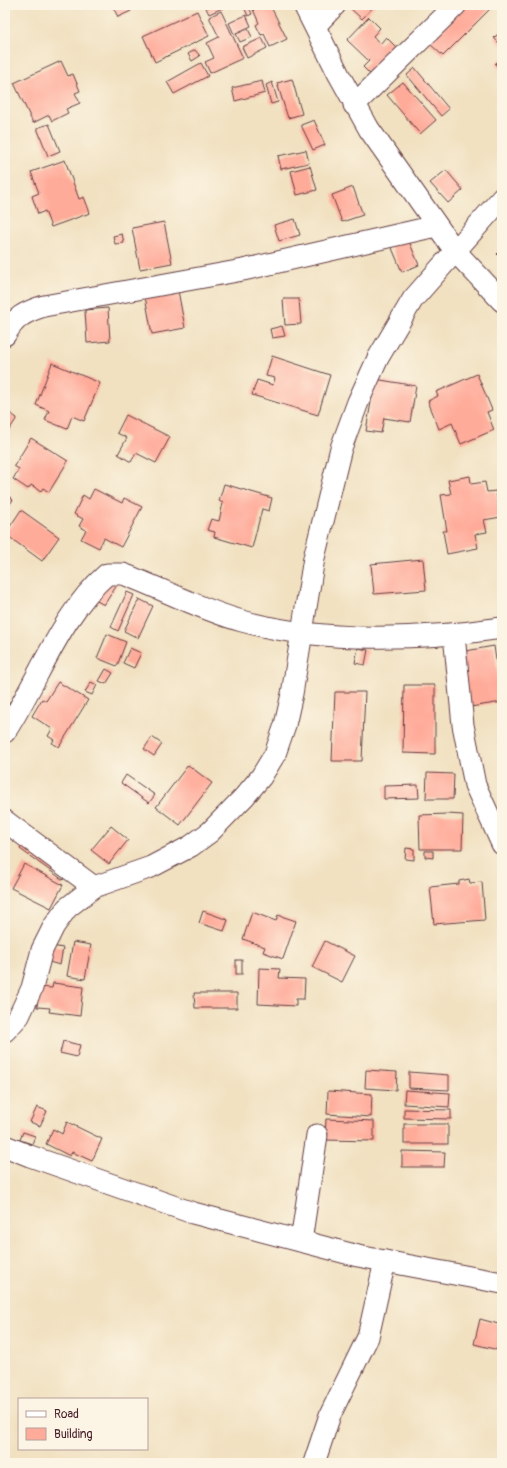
<svg xmlns="http://www.w3.org/2000/svg" width="507" height="1468" font-family="Pangolin,sans-serif">
<style>
.building{fill:#ffab9a}
.lines{fill:none;stroke-linecap:round;stroke-linejoin:round}
.street-casing{stroke:#633c42;stroke-width:23}
.street{stroke:#fff;stroke-width:21}
</style>
<rect width="100%" height="100%" fill="#fcf5e5"/>
<filter id="ink" filterUnits="userSpaceOnUse"><feTurbulence type="fractalNoise" baseFrequency=".025" numOctaves="2"/><feDisplacementMap in="SourceGraphic" scale="8" xChannelSelector="R" yChannelSelector="G"/><feConvolveMatrix kernelMatrix="1 2 1 2 8 2 1 2 1" color-interpolation-filters="sRGB"/></filter>
<filter id="wash" filterUnits="userSpaceOnUse"><feTurbulence type="fractalNoise" baseFrequency=".012" numOctaves="4" result="noise"/><feDisplacementMap in="SourceGraphic" scale="16" xChannelSelector="R" yChannelSelector="G"/><feGaussianBlur stdDeviation="0.9" result="paint"/><feColorMatrix in="noise" values="0 0 0 0 0 0 0 0 0 0 0 0 0 0 0 0 0 1.4 0 .05"/><feComposite in="paint" operator="in"/></filter>
<g filter="url(#wash)">
<rect width="100%" height="100%" fill="#f1e1c1"/>
<g id="blocks">
<g class="building">
<path d="M112,5H129L131,11L118,17Z"/>
<path d="M213,5H224L225,7L209,14L206,8Z"/>
<path d="M243,5H248L252,14L248,16Z"/>
<path d="M251,5H270L287,39L270,47L264,34L261,35L256,25L259,23Z"/>
<path d="M355,5H375L362,19L351,9Z"/>
<path d="M467,5H486L490,9L443,56L429,43Z"/>
<path d="M197,11L209,36L155,62L143,36Z"/>
<path d="M221,11L243,58L210,73L205,62L214,58L207,43L219,37L209,17Z"/>
<path d="M246,15L251,26L234,34L229,23Z"/>
<path d="M369,17L380,28L373,36L380,44L386,37L399,50L373,77L363,67L369,61L347,40Z"/>
<path d="M248,29L252,37L240,42L236,34Z"/>
<path d="M502,30V46L494,38Z"/>
<path d="M262,38L267,48L247,58L242,47Z"/>
<path d="M195,50L200,56L192,61L188,54Z"/>
<path d="M502,58V71L495,64Z"/>
<path d="M61,61L68,76L73,74L80,91L75,93L80,103L66,109L68,113L52,121L49,115L33,123L14,83Z"/>
<path d="M201,63L208,76L174,94L167,82Z"/>
<path d="M415,68L449,109L441,116L407,75Z"/>
<path d="M292,79L302,114L288,118L277,83Z"/>
<path d="M262,81L265,93L235,101L232,88Z"/>
<path d="M272,82L278,102L271,104L266,85Z"/>
<path d="M403,82L436,120L420,134L387,95Z"/>
<path d="M314,120L325,145L313,150L301,125Z"/>
<path d="M49,124L60,151L48,156L37,128Z"/>
<path d="M306,150L309,163L281,169L278,156Z"/>
<path d="M65,160L79,199L84,197L90,213L51,227L45,211L38,214L32,196L39,193L31,172Z"/>
<path d="M310,166L317,190L297,195L291,171Z"/>
<path d="M446,170L463,190L448,203L430,183Z"/>
<path d="M353,187L363,215L342,222L332,195Z"/>
<path d="M295,219L300,235L279,241L274,225Z"/>
<path d="M164,222L172,263L140,269L132,228Z"/>
<path d="M122,234L124,243L115,244L113,236Z"/>
<path d="M406,234L419,265L402,272L389,241Z"/>
<path d="M502,249V259L497,254Z"/>
<path d="M177,285L185,328L152,334L144,291Z"/>
<path d="M283,299H299L301,324L285,325Z"/>
<path d="M108,308L110,341L87,343L85,310Z"/>
<path d="M282,326L285,336L272,338L270,329Z"/>
<path d="M272,356L330,375L318,415L252,395L257,380L273,385L275,378L266,376Z"/>
<path d="M52,363L100,383L84,421L72,416L67,429L45,420L49,411L36,405Z"/>
<path d="M477,374L492,410L487,412L494,430L461,444L452,423L439,429L428,401L438,396L436,392Z"/>
<path d="M375,379L416,386L410,422L384,418L381,433L366,431Z"/>
<path d="M5,410L17,418L5,436Z"/>
<path d="M126,415L170,437L156,463L136,453L131,462L118,454L127,438L117,433Z"/>
<path d="M31,438L68,461L49,492L43,488L41,491L31,485L28,489L13,479L19,469L14,466Z"/>
<path d="M470,476L471,484L485,482L487,492L496,491L501,517L484,520L487,532L475,534L478,548L447,554L443,531H447L441,495L451,494L448,480Z"/>
<path d="M224,484L272,498L269,511L262,509L252,548L214,537L215,532L207,530L211,519L219,521L223,503L219,501Z"/>
<path d="M94,489L122,503L124,498L142,507L121,547L104,538L99,548L81,539L86,530L79,526L83,519L74,514L83,495L89,499Z"/>
<path d="M5,493L13,500L5,510Z"/>
<path d="M21,510L59,537L42,561L5,534Z"/>
<path d="M423,559L426,590L374,594L371,564Z"/>
<path d="M110,580L117,585L104,605L97,601Z"/>
<path d="M127,592L134,595L118,631L111,627Z"/>
<path d="M139,599L153,606L138,638L124,631Z"/>
<path d="M107,634L126,642L117,666L97,658Z"/>
<path d="M494,646L502,702L470,707L460,652Z"/>
<path d="M130,648L141,653L134,668L123,663Z"/>
<path d="M358,648L368,650L365,665L355,663Z"/>
<path d="M106,669L113,673L106,684L99,681Z"/>
<path d="M58,682L88,700L59,747L52,743L54,740L48,736L52,729L32,716L42,699L46,701Z"/>
<path d="M91,682L97,685L92,695L85,692Z"/>
<path d="M404,685H435V754L403,753Z"/>
<path d="M335,692H365L362,761H332Z"/>
<path d="M152,737L162,744L154,756L144,749Z"/>
<path d="M188,765L212,783L180,825L156,807Z"/>
<path d="M427,773L454,774L453,799H426Z"/>
<path d="M126,775L155,795L149,803L121,783Z"/>
<path d="M418,785L419,798L384,799V786Z"/>
<path d="M448,814L463,815L462,849H420L419,815Z"/>
<path d="M111,826L128,840L109,864L91,850Z"/>
<path d="M26,840L69,871L63,880L20,849Z"/>
<path d="M406,848L414,849V860L405,859Z"/>
<path d="M425,851H433V858L425,857Z"/>
<path d="M24,864L63,885L51,908L11,888Z"/>
<path d="M469,879L470,883L482,882L485,920L434,924L430,887L459,884V881Z"/>
<path d="M203,911L228,920L224,931L199,923Z"/>
<path d="M252,912L276,921L278,915L296,921L283,959L263,952L265,947L243,939Z"/>
<path d="M325,941L355,956L342,982L312,967Z"/>
<path d="M73,942L91,945L85,979L67,976Z"/>
<path d="M52,946L63,948L60,965L49,962Z"/>
<rect x="236" y="960" width="6" height="14"/>
<path d="M259,968L280,969L279,978L305,979L304,999H296V1006L258,1004Z"/>
<path d="M53,983L83,987L80,1016L49,1012L50,1008L37,1007L39,987L52,988Z"/>
<path d="M194,993H237V1008H195Z"/>
<path d="M63,1041L80,1045L77,1057L60,1053Z"/>
<path d="M366,1070L397,1072L396,1090L365,1088Z"/>
<path d="M409,1072L449,1075V1090L409,1088Z"/>
<path d="M405,1090L450,1093L449,1107L404,1104Z"/>
<path d="M328,1091L372,1094L371,1117L327,1114Z"/>
<path d="M37,1107L47,1111L40,1126L30,1122Z"/>
<path d="M404,1109L451,1110V1119L404,1118Z"/>
<path d="M326,1119L374,1121V1141L325,1140Z"/>
<path d="M67,1122L102,1139L92,1161L72,1152L70,1156L46,1144L53,1129L62,1134Z"/>
<rect x="404" y="1124" width="44" height="20"/>
<path d="M23,1132L35,1136L32,1144L20,1140Z"/>
<path d="M402,1151L445,1152L444,1167H402Z"/>
<path d="M480,1319L502,1325V1351L474,1344Z"/>
<path d="M5,1358L10,1361L5,1369Z"/>
</g>
</g>
</g>
<g filter="url(#ink)">
<use href="#blocks" fill-opacity="0" stroke="#633c42" stroke-width="1"/>
<g class="lines">
<g class="street-casing">
<g id="street">
<path d="M304,5L339,75L369,129L455,251L502,301"/>
<path d="M315,26L335,5"/>
<path d="M354,105L456,5"/>
<path d="M5,335C15,317 25,312 44,306L243,270L436,226"/>
<path d="M454,635L463,725L475,785L502,844"/>
<path d="M5,732C39,680 60,615 107,574H123C163,589 201,610 242,621C322,643 420,640 502,628"/>
<path d="M5,821L94,887"/>
<path d="M5,1031L19,1016L32,988L42,950L54,926L67,908L94,887L151,867L191,846L210,832L244,797L261,777L275,754L285,725L292,694L314,558L341,448L358,402L378,358L413,299L502,198"/>
<path d="M5,1146L30,1156L193,1213L358,1256L502,1283"/>
<path d="M301,1241L317,1135"/>
<path d="M314,1463L330,1415L368,1337L385,1261"/>
</g>
</g>
<use href="#street" class="street"/>
</g>
</g>
<rect width="507" height="1468" fill="none" stroke="#fcf5e5" stroke-width="20"/>
<rect x="18" y="1398" width="130" height="52" fill="#fcf5e5" stroke="#b59f9b"/>
<rect x="26" y="1411" width="20" height="6" fill="#ffffff" stroke="#b59f9b"/>
<text x="54" y="1418" font-size="12" fill="#4a1f2b">Road</text>
<rect x="26" y="1428" width="20" height="12" fill="#ffab9a" stroke="#b59f9b"/>
<text x="54" y="1438" font-size="12" fill="#4a1f2b">Building</text>
</svg>
